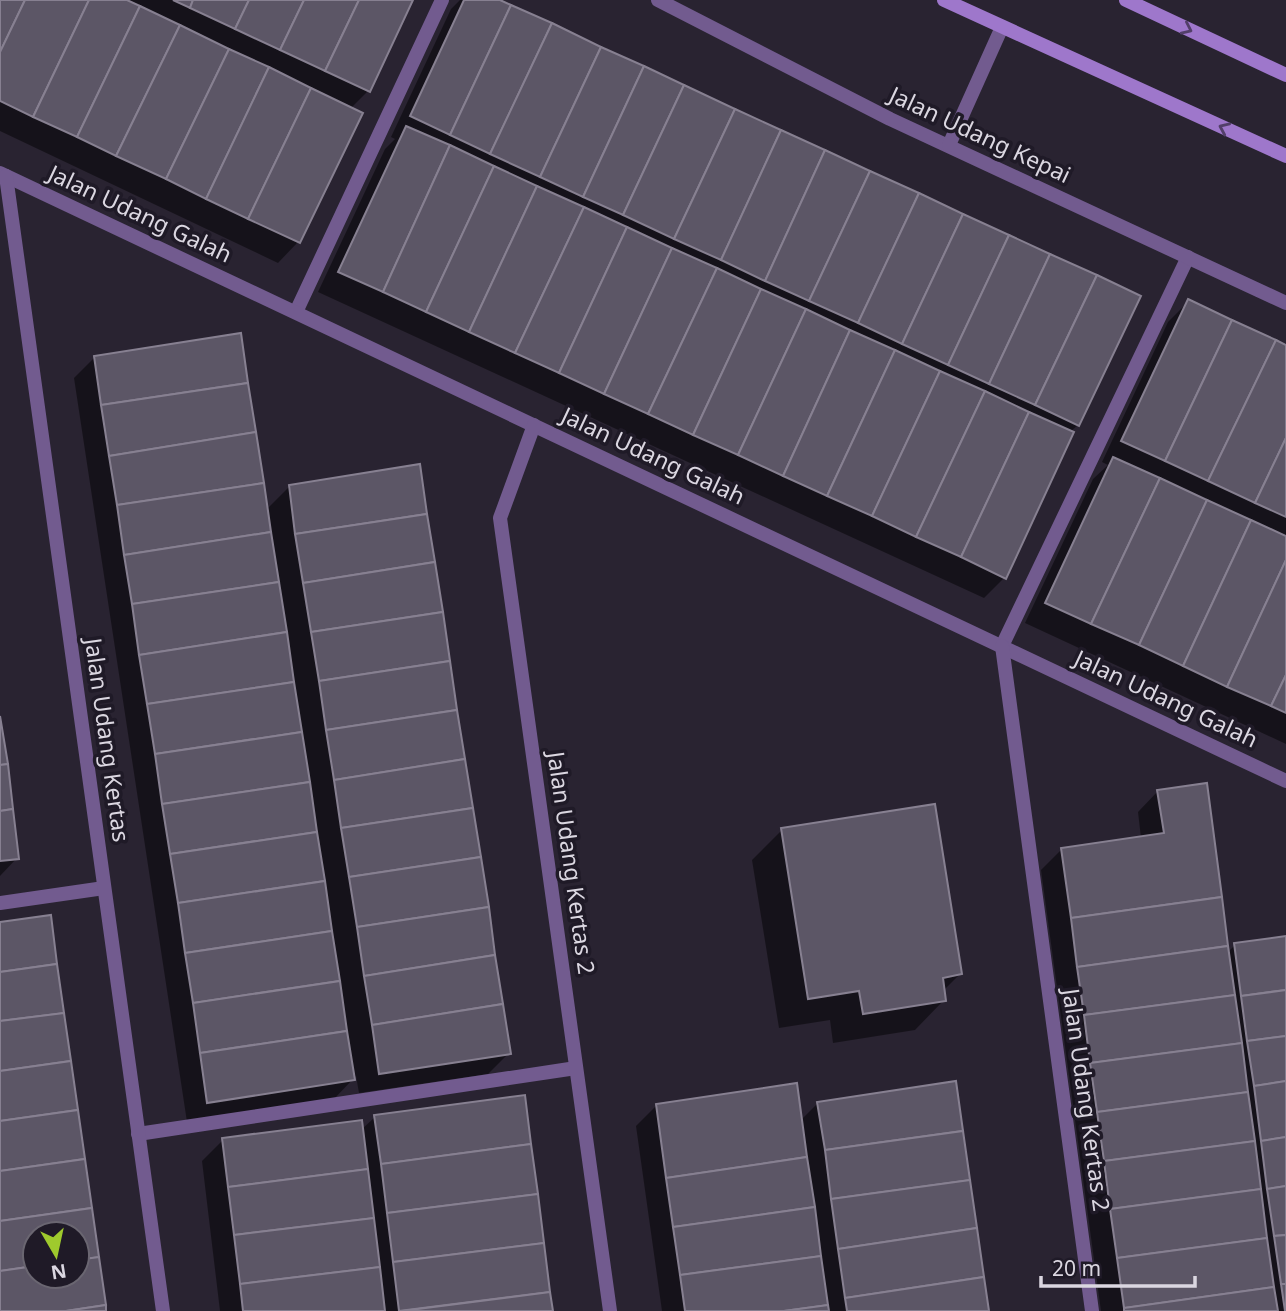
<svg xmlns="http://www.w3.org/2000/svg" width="1286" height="1311" font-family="'Noto Sans',sans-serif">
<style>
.shadow{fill:#0007}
.building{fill:#5c5666;stroke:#878091;stroke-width:2}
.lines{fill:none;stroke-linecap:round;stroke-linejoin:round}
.lane{stroke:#725b8f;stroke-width:14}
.street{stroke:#725b8f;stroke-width:14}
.secondary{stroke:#9e77cb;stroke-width:14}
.oneway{stroke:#523f69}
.labels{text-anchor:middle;stroke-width:7;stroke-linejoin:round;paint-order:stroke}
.street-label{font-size:23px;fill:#dbd7e1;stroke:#1f1a27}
</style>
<rect width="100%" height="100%" fill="#292331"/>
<g class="shadow">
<path d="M0,0H412L368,91L350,109L360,114L298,242L278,263L0,131Z"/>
<path d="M460,0H496L1078,425L1070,432L1004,578L984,598L318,292L385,149L395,139L391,137L451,9Z"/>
<path d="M1188,302L1286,347V744L1025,623L1093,479L1108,465L1102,462L1168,322Z"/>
<path d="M95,357L266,510L289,487L509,1053L488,1074L359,1093L356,1076L333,1100L187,1122L74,378Z"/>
<path d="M0,721L17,858L0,876Z"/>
<path d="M1158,791L1228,952L1235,945L1286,938V1311H1101L1041,870L1062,849L1141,838L1138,812Z"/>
<path d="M782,830L960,974L943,991L944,1000L915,1030L833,1043L830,1020L779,1028L752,860Z"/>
<path d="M524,1097L551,1311H220L202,1161L223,1140L361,1130L375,1117Z"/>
<path d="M818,1103L987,1311H662L636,1126L656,1106L800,1121Z"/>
</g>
<g class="building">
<path d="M0,0H25L0,52Z"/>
<path d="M25,0H89L33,117L0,101V52Z"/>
<path d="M89,0H127L140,6L77,137L33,117Z"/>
<path d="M173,0H193L190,8Z"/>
<path d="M193,0H249L235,29L190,8Z"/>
<path d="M249,0H304L280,50L235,29Z"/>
<path d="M304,0H359L325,71L280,50Z"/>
<path d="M359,0H413L370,92L325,71Z"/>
<path d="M464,0H500L511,5L450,135L410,116Z"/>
<path d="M511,5L552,23L490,154L450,135Z"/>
<path d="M140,6L180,25L116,156L77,137Z"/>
<path d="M552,23L601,47L540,177L490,154Z"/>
<path d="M180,25L229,49L166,179L116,156Z"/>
<path d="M601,47L644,66L583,197L540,177Z"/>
<path d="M229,49L269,67L206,199L166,179Z"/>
<path d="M644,66L684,85L623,215L583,197Z"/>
<path d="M269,67L311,88L248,219L206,199Z"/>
<path d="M684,85L735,109L674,239L623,215Z"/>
<path d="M311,88L363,113L300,243L248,219Z"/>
<path d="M735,109L781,130L721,260L674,239Z"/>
<path d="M406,126L450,145L383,292L338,272Z"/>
<path d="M781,130L825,150L765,281L721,260Z"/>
<path d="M450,145L494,166L426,312L383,292Z"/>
<path d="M825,150L870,171L809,301L765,281Z"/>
<path d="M494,166L537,186L469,332L426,312Z"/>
<path d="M870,171L919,193L858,323L809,301Z"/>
<path d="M537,186L584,207L515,353L469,332Z"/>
<path d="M919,193L963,214L902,344L858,323Z"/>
<path d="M584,207L627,227L559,373L515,353Z"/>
<path d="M963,214L1009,235L948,365L902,344Z"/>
<path d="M627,227L672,248L604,394L559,373Z"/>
<path d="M1009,235L1050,254L989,384L948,365Z"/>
<path d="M672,248L717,268L648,414L604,394Z"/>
<path d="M1050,254L1097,275L1035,405L989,384Z"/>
<path d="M717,268L761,289L693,435L648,414Z"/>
<path d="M1097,275L1141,296L1079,426L1035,405Z"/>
<path d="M761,289L806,309L738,455L693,435Z"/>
<path d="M1188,299L1232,320L1165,461L1121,441Z"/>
<path d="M806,309L850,330L783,476L738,455Z"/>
<path d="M1232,320L1276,340L1208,481L1165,461Z"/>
<path d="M850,330L895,350L827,496L783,476Z"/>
<path d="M241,333L248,383L101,405L94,356Z"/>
<path d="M1276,340L1286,345V438L1255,503L1208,481Z"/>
<path d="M895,350L940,371L872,516L827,496Z"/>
<path d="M940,371L985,391L916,537L872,516Z"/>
<path d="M248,383L256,432L109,456L101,405Z"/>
<path d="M985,391L1029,412L961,557L916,537Z"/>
<path d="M1029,412L1074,432L1006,579L961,557Z"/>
<path d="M256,432L264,483L117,505L109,456Z"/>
<path d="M1286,438V517L1255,503Z"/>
<path d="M1113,457L1160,478L1091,624L1045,603Z"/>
<path d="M420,464L427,514L295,534L289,485Z"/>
<path d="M1160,478L1207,500L1139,645L1091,624Z"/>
<path d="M264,483L271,532L124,555L117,505Z"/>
<path d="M1207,500L1251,520L1183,666L1139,645Z"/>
<path d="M427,514L435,562L303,583L295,534Z"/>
<path d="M1251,520L1286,536V560L1227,687L1183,666Z"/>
<path d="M271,532L279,582L132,604L124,555Z"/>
<path d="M1286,560V675L1271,706L1227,687Z"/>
<path d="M435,562L443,612L311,632L303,583Z"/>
<path d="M279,582L287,632L139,655L132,604Z"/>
<path d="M443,612L450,661L319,681L311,632Z"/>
<path d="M287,632L294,682L147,704L139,655Z"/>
<path d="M450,661L457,710L326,730L319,681Z"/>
<path d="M1286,675V713L1271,706Z"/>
<path d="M294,682L302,732L155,754L147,704Z"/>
<path d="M457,710L465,759L334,780L326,730Z"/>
<path d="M0,716L8,764L0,765Z"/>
<path d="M302,732L310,782L162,804L155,754Z"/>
<path d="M465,759L473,808L341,828L334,780Z"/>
<path d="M8,764L13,809L0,811V765Z"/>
<path d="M310,782L317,832L170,854L162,804Z"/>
<path d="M1207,783L1222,897L1071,918L1061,848L1164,833L1157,790Z"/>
<path d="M935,804L962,974L943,978L946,1001L863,1014L859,991L808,999L781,828Z"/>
<path d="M473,808L481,857L349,877L341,828Z"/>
<path d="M13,809L19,859L0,861V811Z"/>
<path d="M317,832L325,881L178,903L170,854Z"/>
<path d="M481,857L489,907L357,927L349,877Z"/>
<path d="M325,881L332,931L185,953L178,903Z"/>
<path d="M1222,897L1228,946L1077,967L1071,918Z"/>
<path d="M489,907L495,955L364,976L357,927Z"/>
<path d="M51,915L57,964L0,972V922Z"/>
<path d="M332,931L340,981L193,1003L185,953Z"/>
<path d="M1286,936V990L1241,996L1234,943Z"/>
<path d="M1228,946L1235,995L1084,1015L1077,967Z"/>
<path d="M495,955L503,1004L372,1025L364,976Z"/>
<path d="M57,964L64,1013L0,1021V972Z"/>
<path d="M340,981L347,1031L200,1053L193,1003Z"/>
<path d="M1286,990V1036L1247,1041L1241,996Z"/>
<path d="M1235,995L1242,1043L1090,1063L1084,1015Z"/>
<path d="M503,1004L511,1054L379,1074L372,1025Z"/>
<path d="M64,1013L71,1061L0,1071V1021Z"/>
<path d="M347,1031L355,1080L207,1103L200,1053Z"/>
<path d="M1286,1036V1081L1254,1086L1247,1041Z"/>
<path d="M1242,1043L1248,1092L1097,1112L1090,1063Z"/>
<path d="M71,1061L78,1110L0,1121V1071Z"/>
<path d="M956,1081L963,1131L825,1150L817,1102Z"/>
<path d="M1286,1081V1137L1261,1141L1254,1086Z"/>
<path d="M797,1083L807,1157L666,1178L656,1104Z"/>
<path d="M1248,1092L1255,1141L1104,1161L1097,1112Z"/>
<path d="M525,1095L531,1144L381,1164L374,1115Z"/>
<path d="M78,1110L85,1159L0,1171V1121Z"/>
<path d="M362,1120L368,1169L228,1187L222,1138Z"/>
<path d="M963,1131L970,1180L831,1199L825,1150Z"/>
<path d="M1286,1137V1186L1267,1189L1261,1141Z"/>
<path d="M1255,1141L1261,1189L1110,1209L1104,1161Z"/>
<path d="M531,1144L538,1194L387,1213L381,1164Z"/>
<path d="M807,1157L815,1207L673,1227L666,1178Z"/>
<path d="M85,1159L92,1208L0,1221V1171Z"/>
<path d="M368,1169L374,1218L234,1235L228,1187Z"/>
<path d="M970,1180L977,1228L838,1249L831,1199Z"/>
<path d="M1286,1186V1235L1274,1236L1267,1189Z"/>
<path d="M1261,1189L1267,1238L1117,1258L1110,1209Z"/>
<path d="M538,1194L544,1243L393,1262L387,1213Z"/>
<path d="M815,1207L821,1256L680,1275L673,1227Z"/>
<path d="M92,1208L99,1257L77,1260V1234H35V1266L0,1271V1221Z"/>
<path d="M374,1218L380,1267L240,1284L234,1235Z"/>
<path d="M977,1228L984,1277L845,1298L838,1249Z"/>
<path d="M1286,1235V1284H1281L1274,1236Z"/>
<path d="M1267,1238L1274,1287L1124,1308L1117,1258Z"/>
<path d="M544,1243L550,1292L399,1311L393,1262Z"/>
<path d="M821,1256L828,1305L784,1311H685L680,1275Z"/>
<path d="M99,1257L106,1305L66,1311H0V1271L35,1266V1276H77V1260Z"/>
<path d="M380,1267L385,1311H243L240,1284Z"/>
<path d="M984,1277L989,1311H847L845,1298Z"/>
<path d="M1281,1284H1286V1311H1285Z"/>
<path d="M1274,1287L1278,1311H1124V1308Z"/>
<path d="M550,1292L553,1311H402Z"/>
<path d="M106,1305V1311H66Z"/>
<path d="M828,1305L829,1311H784Z"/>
</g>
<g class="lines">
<g class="lane">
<path d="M296,312L442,0"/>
<path d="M1002,646L1188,257"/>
<path d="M0,903L104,888"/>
<path d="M138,1134L576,1068"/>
</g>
<g class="street">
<path d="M658,0L890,119L1286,303"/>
<path d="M949,145L1002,27"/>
<path d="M0,173L1286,781"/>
<path d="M6,176L163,1311"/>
<path d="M534,425L500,518L610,1311"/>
<path d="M1002,646L1092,1311"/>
</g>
<g class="secondary">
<path d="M944,0L1286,156"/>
<path d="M1126,0L1286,75"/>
</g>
</g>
<defs><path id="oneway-chevron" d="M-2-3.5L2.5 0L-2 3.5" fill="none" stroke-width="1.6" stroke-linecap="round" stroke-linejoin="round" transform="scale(1.75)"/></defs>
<g class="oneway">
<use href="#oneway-chevron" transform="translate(1187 29) rotate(25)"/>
<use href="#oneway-chevron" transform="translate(1224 128) rotate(-156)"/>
</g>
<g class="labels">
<g class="street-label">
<text transform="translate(980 135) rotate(25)" y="8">Jalan Udang Kepai</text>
<text transform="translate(140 214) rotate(25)" y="8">Jalan Udang Galah</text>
<text transform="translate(653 456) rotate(25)" y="8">Jalan Udang Galah</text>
<text transform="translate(1166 699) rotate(25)" y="8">Jalan Udang Galah</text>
<text transform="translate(107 740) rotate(82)" y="8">Jalan Udang Kertas</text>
<text transform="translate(571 863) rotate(82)" y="8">Jalan Udang Kertas 2</text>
<text transform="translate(1086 1100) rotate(82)" y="8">Jalan Udang Kertas 2</text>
</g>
</g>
<g transform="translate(56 1255) rotate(171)"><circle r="33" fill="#1f1a27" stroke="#6a6671" stroke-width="2"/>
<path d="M0-5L12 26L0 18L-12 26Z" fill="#9fca2d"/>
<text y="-10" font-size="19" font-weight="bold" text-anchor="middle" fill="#dbd7e1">N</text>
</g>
<path d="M1041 1276v10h154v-10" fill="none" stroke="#dbd7e1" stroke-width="3.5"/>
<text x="1052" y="1276" font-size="21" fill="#dbd7e1" stroke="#1f1a27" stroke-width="5" paint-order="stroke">20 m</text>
</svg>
